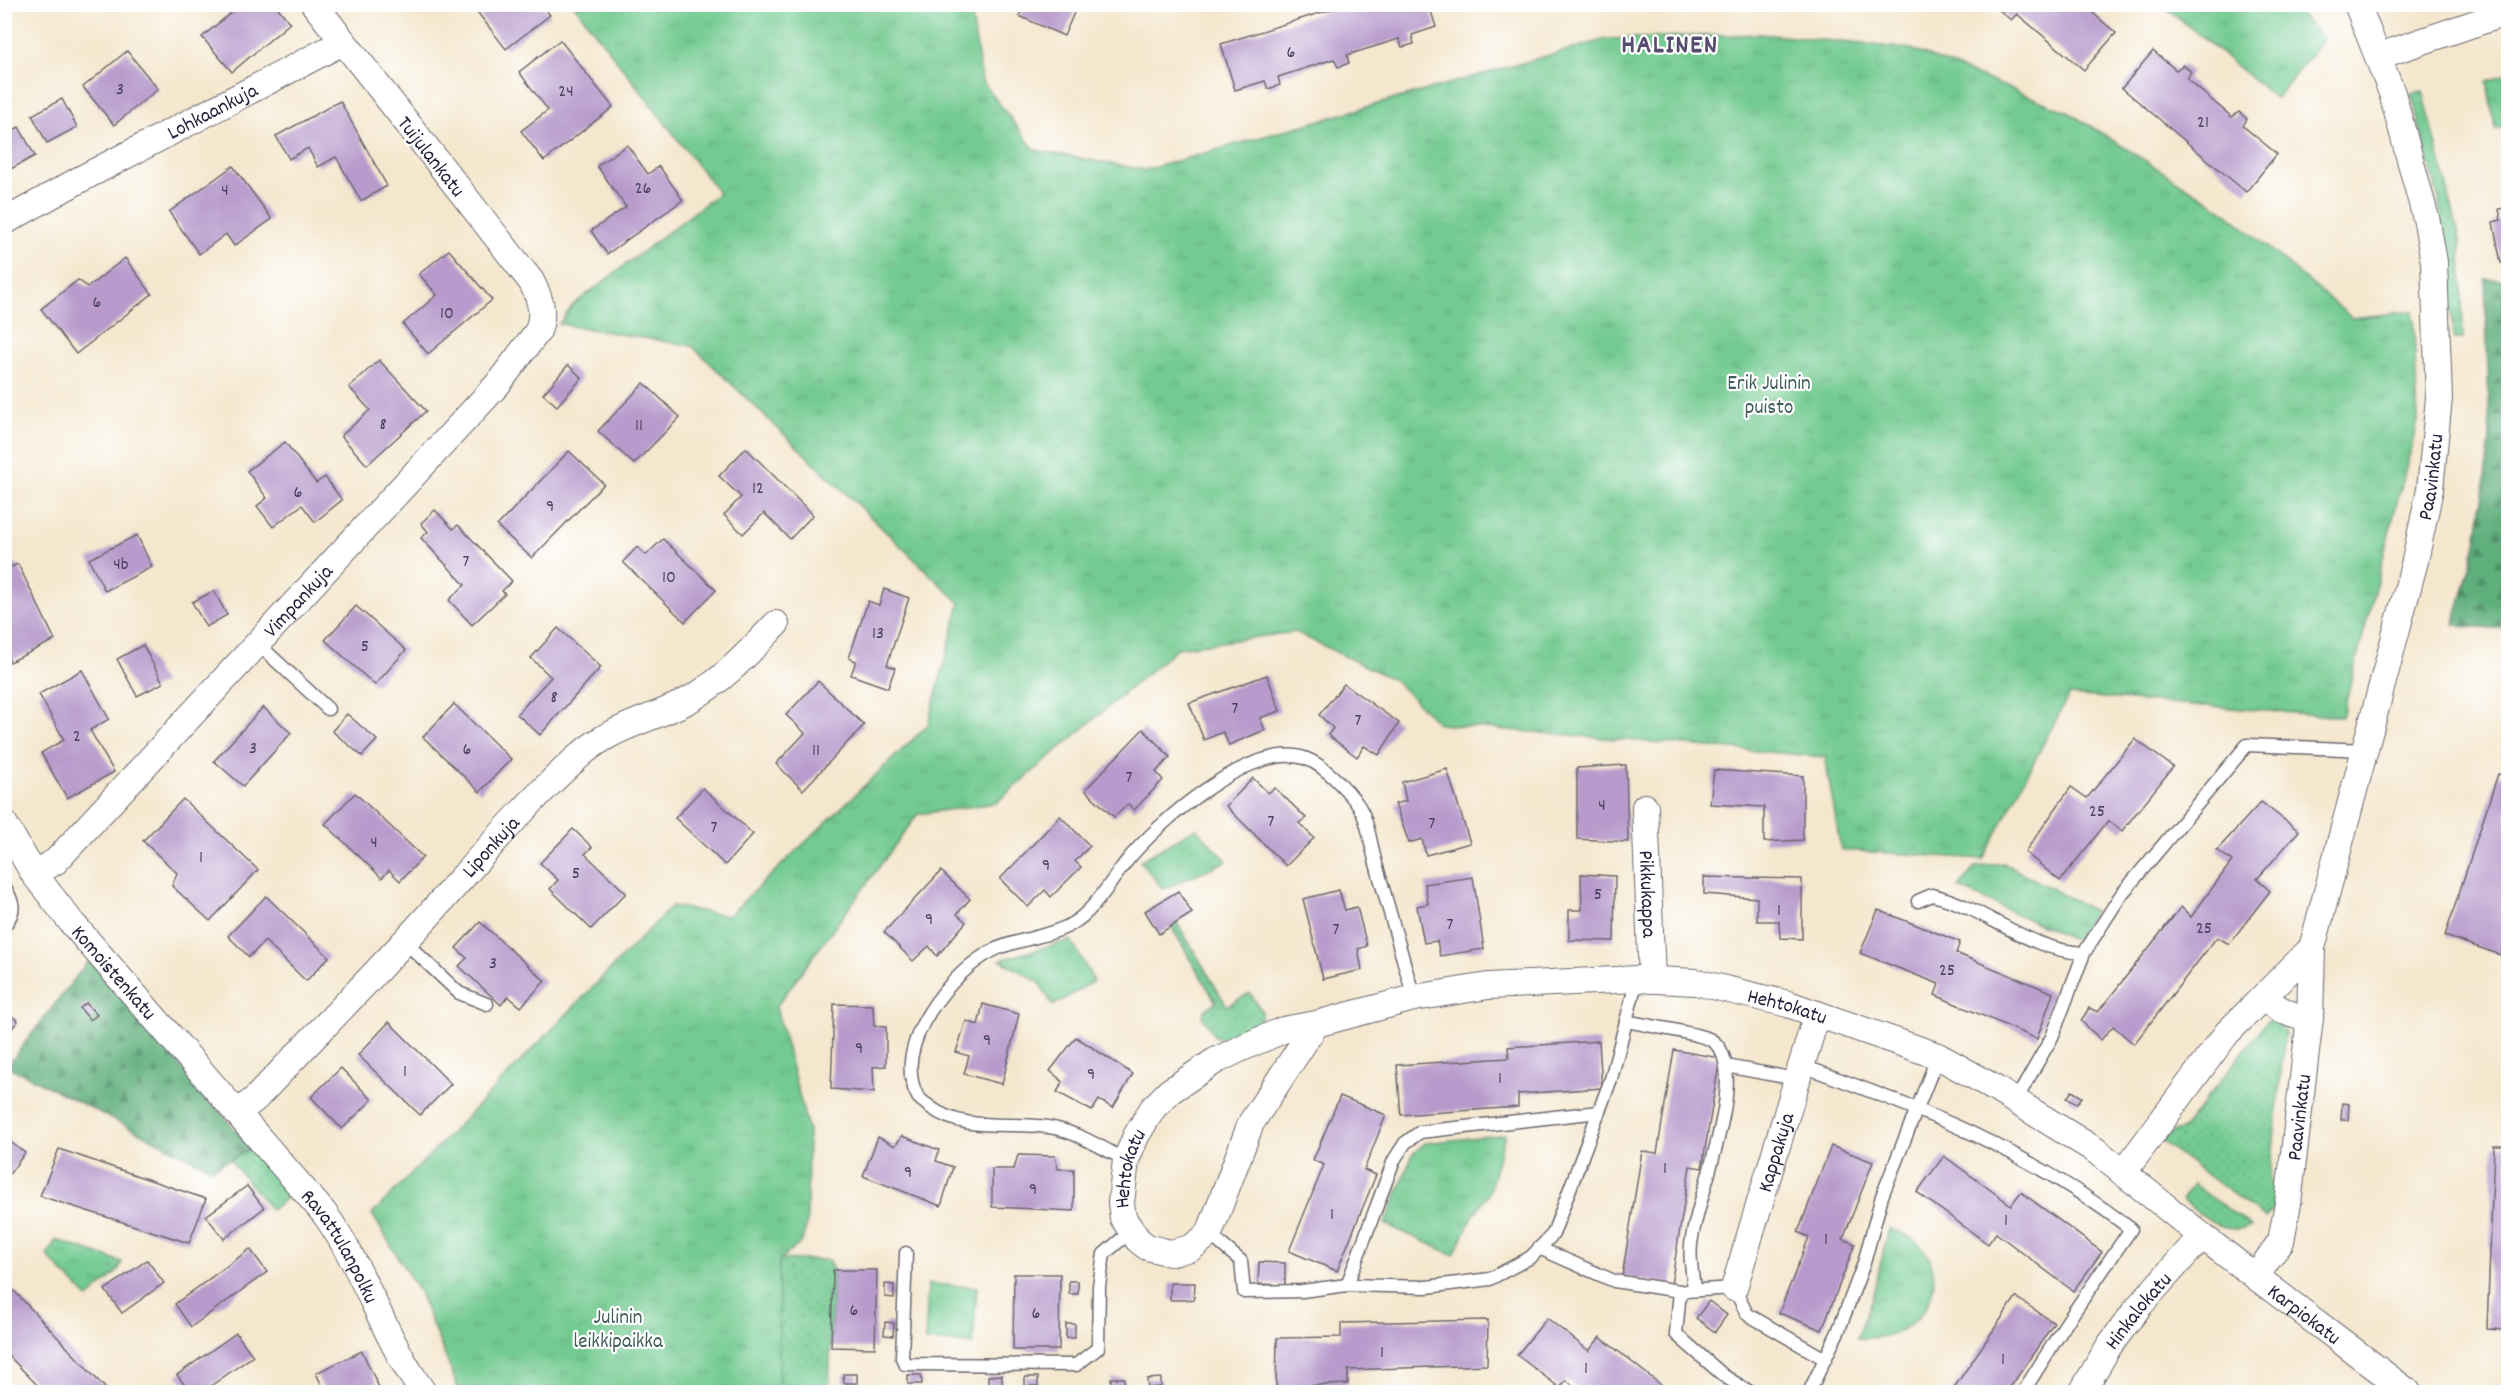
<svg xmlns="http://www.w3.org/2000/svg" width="2513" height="1397" font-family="Dekko,sans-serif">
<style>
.grass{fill:url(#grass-dots);stroke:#4a7666;stroke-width:1.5}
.forest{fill:url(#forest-firs);stroke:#40685b;stroke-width:1.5}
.park{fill:url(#park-tufts);stroke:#4a7666;stroke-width:1.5}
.building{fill:#b89bcc}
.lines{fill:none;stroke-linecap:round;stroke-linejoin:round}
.lane-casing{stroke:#6c676e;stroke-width:15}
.street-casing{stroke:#6c676e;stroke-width:28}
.lane{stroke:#fff;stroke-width:12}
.street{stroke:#fff;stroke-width:26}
.labels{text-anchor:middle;stroke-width:4.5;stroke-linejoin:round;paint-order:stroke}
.number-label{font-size:18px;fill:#48405f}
.street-label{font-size:21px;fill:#22223b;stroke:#fff}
.park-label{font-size:21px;fill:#3e5d59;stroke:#fff}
.district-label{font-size:27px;font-weight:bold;letter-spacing:1.5px;fill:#564c6e;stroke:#fff}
</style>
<defs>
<pattern id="grass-dots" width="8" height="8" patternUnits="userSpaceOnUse" patternTransform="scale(1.5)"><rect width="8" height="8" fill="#73cb91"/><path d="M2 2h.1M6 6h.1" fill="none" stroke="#63ae7e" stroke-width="1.8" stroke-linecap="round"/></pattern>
<pattern id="forest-firs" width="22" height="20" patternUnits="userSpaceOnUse" patternTransform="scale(1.5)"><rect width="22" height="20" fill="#5eaf7b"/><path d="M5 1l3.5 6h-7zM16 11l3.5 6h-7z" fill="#4d8e66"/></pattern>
<pattern id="park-tufts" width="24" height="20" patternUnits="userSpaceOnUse" patternTransform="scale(1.5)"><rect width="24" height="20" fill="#73cb91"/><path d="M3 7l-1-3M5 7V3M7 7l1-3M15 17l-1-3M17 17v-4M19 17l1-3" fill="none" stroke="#63ae7e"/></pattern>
</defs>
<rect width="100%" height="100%" fill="#fff"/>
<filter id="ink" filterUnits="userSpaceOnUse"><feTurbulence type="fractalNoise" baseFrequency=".0167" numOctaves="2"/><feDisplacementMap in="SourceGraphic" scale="12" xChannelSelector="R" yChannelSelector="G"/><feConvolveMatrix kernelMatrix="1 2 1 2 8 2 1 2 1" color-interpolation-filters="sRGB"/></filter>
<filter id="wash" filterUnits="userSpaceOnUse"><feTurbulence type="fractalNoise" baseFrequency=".008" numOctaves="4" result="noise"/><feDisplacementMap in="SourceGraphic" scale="24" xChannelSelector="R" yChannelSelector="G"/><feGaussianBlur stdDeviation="1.35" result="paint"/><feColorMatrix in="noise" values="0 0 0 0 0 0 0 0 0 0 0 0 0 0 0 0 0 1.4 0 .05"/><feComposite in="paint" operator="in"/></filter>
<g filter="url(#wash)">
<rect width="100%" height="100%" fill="#f4e7ce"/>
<g class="grass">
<path d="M2423,91L2461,243L2463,339H2454L2439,200L2411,94Z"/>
<path d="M1177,923L1227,1006L1250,993L1262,1011L1260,1028L1227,1042L1215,1037L1202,1016L1205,1010L1216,1002L1171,926Z"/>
<path d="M2268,1020L2279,1023L2285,1034L2270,1178C2277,1196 2280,1204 2265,1218L2161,1141L2168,1134L2183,1129Z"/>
<path d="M251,1148L291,1192L289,1196L271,1210L230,1160Z"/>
<path d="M2193,1184L2251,1226C2221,1237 2204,1217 2182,1200Z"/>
<path d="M430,1256L828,1260L833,1270L829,1392H460L419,1292L407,1271Z"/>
</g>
<g class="forest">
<path d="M2485,279L2508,280V629L2454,625L2476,544L2490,441Z"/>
<path d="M89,960L251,1148L212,1169L7,1066Z"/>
</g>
<g class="park">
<path d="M574,5H970L982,81L1035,150L1145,170L1607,39L1762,34L1911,49L2068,112L2222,209L2352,318L2413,311L2418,421L2342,717L2069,695L1983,859L1841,850L1825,757L1439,724L1394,680L1295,632L1177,648L996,803L918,814L776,1007L808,1129L807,1222L802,1242L779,1260V1392H460L419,1292L372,1214L672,906L728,916L928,725L960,603L692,346L559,324L573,305L719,193Z"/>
<path d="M2163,5H2290L2324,38L2276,99Z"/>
<path d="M2508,74V127L2495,129L2487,81Z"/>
<path d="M1196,828L1227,861L1163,889L1140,861Z"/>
<path d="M2003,863L2094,911L2075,940L1959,888L1975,867Z"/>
<path d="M1071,940L1094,981L1053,1006L1039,982L1000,960Z"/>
<path d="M1505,1134L1489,1193L1473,1216L1454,1255L1385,1224L1413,1154L1425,1143Z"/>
<path d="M1889,1229C1963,1247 1940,1344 1857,1338L1872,1298Z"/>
<path d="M56,1240L122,1262L118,1271L88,1298L47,1256Z"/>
<path d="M928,1284L977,1287L973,1344L925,1341Z"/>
</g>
<g id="blocks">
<g class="building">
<path d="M225,4H275L290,23L232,72L202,37L232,12Z"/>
<path d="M471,4H541L550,15L506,49Z"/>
<path d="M1025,4H1087L1085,10L1076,8L1064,36L1019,16Z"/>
<path d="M1992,4H2094L2096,6L2093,13L2116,33L2084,70L2017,14L2011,20Z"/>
<path d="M1345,5H1429L1436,27L1412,35L1414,44L1402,47L1399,39L1347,55L1349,63L1338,67L1334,59L1278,77L1280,85L1268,89L1265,81L1235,90L1221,44Z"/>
<path d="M560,40L613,107L544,161L521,131L548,110L519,72Z"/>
<path d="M127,51L158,89L114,125L83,87Z"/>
<path d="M2153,51L2176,70L2183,65L2187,68L2191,72L2187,79L2232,117L2239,112L2247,119L2243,126L2277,154L2246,192L2122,88Z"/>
<path d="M62,99L77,127L47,143L32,115Z"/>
<path d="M340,101L387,186L361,201L336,157L318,167L308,148L289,159L276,136Z"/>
<path d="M19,127L35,156L5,172L12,186L4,190V135Z"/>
<path d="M627,145L648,174L659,166L683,200L607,254L591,231L626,207L597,166Z"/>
<path d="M233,166L272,219L234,246L226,234L199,254L169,212Z"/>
<path d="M2508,208V262L2501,263L2493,222L2501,220L2499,209Z"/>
<path d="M449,250L492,300L428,354L403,324L437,295L419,274Z"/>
<path d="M125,258L152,294L76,354L41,309L78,280L88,287Z"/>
<path d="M379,360L426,411L367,465L341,436L370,410L349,387Z"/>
<path d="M568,365L582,378L557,406L543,394Z"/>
<path d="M644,383L680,417L634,464L598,431Z"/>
<path d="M285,442L316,483L325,477L342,500L315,522L302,505L273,527L257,506L267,498L247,471Z"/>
<path d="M746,448L813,515L790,539L764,513L743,534L724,515L741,497L719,476Z"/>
<path d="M569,451L604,484L532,558L497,526Z"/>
<path d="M435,510L453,529L458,525L512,581L502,591L505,594L472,625L449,600L465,585L421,538L428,532L421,523Z"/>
<path d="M137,535L152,567L105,591L89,559Z"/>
<path d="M663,539L716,590L685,622L623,562L637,547L646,555Z"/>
<path d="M18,564L55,640L10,662L4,650V570Z"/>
<path d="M884,589L909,598L887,665L895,668L888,688L851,675L856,661L849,658L868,601L879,605Z"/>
<path d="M214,591L227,615L206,627L192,602Z"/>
<path d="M356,606L406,650L375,685L325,640Z"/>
<path d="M558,628L601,667L540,735L517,714L551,677L531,658Z"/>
<path d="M143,645L163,683L137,696L117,659Z"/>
<path d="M82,670L109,719L90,730L114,772L67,798L41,753L64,740L39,694Z"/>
<path d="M1267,675L1280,711L1260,718L1265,730L1229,745L1223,732L1204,740L1189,703Z"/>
<path d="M818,681L864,725L803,790L776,764L805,733L786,715Z"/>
<path d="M1344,684L1399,723L1379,755L1364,746L1357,757L1328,735L1333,728L1319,715Z"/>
<path d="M454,704L511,759L480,792L423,737Z"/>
<path d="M263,707L291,733L243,786L214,761Z"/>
<path d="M347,714L377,740L362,756L332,731Z"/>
<path d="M1143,729L1170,757L1156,772L1163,780L1134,810L1128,804L1114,817L1085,790Z"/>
<path d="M2135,739L2173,767L2122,831L2108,821L2060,881L2025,852L2071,787L2087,798Z"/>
<path d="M1626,765L1628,842L1577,839V768Z"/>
<path d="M1447,769L1470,843L1426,855L1422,839L1409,843L1395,804L1406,801L1402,782Z"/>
<path d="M1714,770L1803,776V840L1764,842V807L1710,804Z"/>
<path d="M2498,774L2508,777V933L2501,955L2445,936Z"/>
<path d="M1253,778L1268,793L1275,788L1306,818L1299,823L1314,838L1286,866L1226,806Z"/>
<path d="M703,788L753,834L725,865L675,818Z"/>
<path d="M355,793L423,857L400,881L389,870L382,878L325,824Z"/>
<path d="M183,799L258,870L210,921L172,886L177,873L143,841Z"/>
<path d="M2261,802L2299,831L2257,879L2270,891L2229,944L2217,937L2134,1044L2113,1026L2101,1040L2081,1021L2089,1008L2098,1012L2181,907L2191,917L2232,861L2217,850Z"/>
<path d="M1060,816L1090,846L1075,861L1081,867L1051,897L1045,890L1028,907L1000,879Z"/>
<path d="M573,829L592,847L585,854L626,893L591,929L550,889L558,880L540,863Z"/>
<path d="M941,871L970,899L957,914L966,922L937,956L929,946L913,961L884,932Z"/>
<path d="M1581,874L1615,876L1614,941L1569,940V910H1582Z"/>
<path d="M1473,877L1484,949L1440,956L1437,941L1424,943L1417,906L1428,904L1425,884Z"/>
<path d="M1704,877L1802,879V939L1780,938L1779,921H1757V898L1704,894Z"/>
<path d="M1339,890L1345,910L1357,907L1367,946L1358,949L1362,970L1323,979L1303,899Z"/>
<path d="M1178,891L1192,913L1159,934L1145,911Z"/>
<path d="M266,896L329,957L306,981L265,941L249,957L228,936Z"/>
<path d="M1878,910L1960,942L1956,953L2053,993L2037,1039L1935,995L1939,984L1860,953Z"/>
<path d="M480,922L545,981L521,1007L508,996L501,1005L459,966L467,958L456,948Z"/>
<path d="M86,1003L97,1015L90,1020L80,1008Z"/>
<path d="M834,1004L873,1005L874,1026L886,1027V1066L873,1067L874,1092L831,1089Z"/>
<path d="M983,1004L1019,1014L1002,1084L964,1074L969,1056L956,1052L966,1021L978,1025Z"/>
<path d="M4,1010L18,1021L4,1038Z"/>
<path d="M389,1022L451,1084L420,1115L358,1055Z"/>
<path d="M1076,1037L1133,1074L1113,1108L1099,1100L1092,1111L1057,1092L1063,1082L1050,1071Z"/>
<path d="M1599,1041L1602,1088L1518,1094V1107L1401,1115L1397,1065L1509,1058L1508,1047Z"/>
<path d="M1674,1050L1720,1058L1702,1168L1690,1166L1671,1285L1622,1277L1642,1151L1657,1153Z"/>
<path d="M341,1068L372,1100L342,1129L311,1097Z"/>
<path d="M2072,1091L2082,1097L2077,1104L2067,1098Z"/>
<path d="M1340,1096L1386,1115L1364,1170L1376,1175L1337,1271L1289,1251L1324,1165L1313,1160Z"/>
<path d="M2342,1103L2349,1104L2348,1120H2341Z"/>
<path d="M902,1136L939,1150L936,1161L953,1167L941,1206L863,1176L878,1137L895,1146Z"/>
<path d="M5,1138L25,1153L5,1180Z"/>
<path d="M1831,1146L1873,1162L1843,1239L1855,1244L1822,1330L1779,1313L1809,1237L1798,1232Z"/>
<path d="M2494,1146H2508V1330L2487,1329Z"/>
<path d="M59,1149L206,1199L189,1243L40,1196Z"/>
<path d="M1018,1155L1055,1156L1058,1169H1074V1211L992,1207V1169H1014Z"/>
<path d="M1944,1156L2011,1205L2021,1192L2102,1252L2073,1291L1996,1233L1988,1244L1917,1192Z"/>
<path d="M247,1186L264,1208L224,1239L206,1216Z"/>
<path d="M250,1249L267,1272L191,1327L175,1304Z"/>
<path d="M147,1260L164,1283L122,1313L105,1290Z"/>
<path d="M1259,1262L1285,1263V1285L1258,1284Z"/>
<path d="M833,1270H877L875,1348L831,1347Z"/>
<path d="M1014,1274H1060L1059,1350H1013Z"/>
<path d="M4,1280L106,1389L103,1392H44L4,1351Z"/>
<rect x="1069" y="1281" width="9" height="13"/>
<path d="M1170,1283H1195L1194,1300H1170Z"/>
<path d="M885,1284L894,1285V1298L885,1297Z"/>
<path d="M2016,1297L2054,1323L2007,1392H1951Z"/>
<path d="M1709,1301L1727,1315L1715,1332L1696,1318Z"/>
<path d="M1547,1318L1589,1351L1600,1337L1670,1392H1582L1566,1380L1560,1388L1517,1355Z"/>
<path d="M1488,1320L1487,1365L1348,1370V1384L1276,1387L1277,1338L1341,1337V1323Z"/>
<path d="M885,1322L894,1323L893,1336L884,1335Z"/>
<rect x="1066" y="1324" width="9" height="14"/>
<path d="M236,1333L253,1356L202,1392H190L177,1375Z"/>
<path d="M362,1351L381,1392H325L316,1373Z"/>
<path d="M843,1374H857V1383H844Z"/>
<path d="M908,1375H921L922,1384H908Z"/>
<path d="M1002,1375V1385H988V1376Z"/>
<rect x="1025" y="1377" width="13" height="9"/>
<path d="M1111,1378H1124L1125,1387H1111Z"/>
<path d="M1161,1378V1387L1148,1388L1147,1379Z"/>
</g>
</g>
</g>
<g filter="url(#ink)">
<use href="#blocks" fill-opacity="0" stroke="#6c676e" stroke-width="1.5"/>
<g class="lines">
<g class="lane-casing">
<g id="lane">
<path d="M257,643L328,709"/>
<path d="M4,886C14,903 17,910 4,926"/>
<path d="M1918,901L1932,895C1985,907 2028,951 2084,953"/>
<path d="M405,942L459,993L487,1004"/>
<path d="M1626,1021C1643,1025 1699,1033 1711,1040C1755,1067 1694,1202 1691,1245C1689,1259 1693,1276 1694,1290"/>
<path d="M1800,1065C1922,1109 2027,1149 2131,1229L2067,1322L2023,1392"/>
<path d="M1726,1066L1796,1079"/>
<path d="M2016,1100L2052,1037L2084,953L2121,895L2247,745L2365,750"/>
<path d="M1126,1160C1104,1149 1078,1133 1054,1128C1012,1120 966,1134 930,1107C927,1104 921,1101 918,1097C889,1047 952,970 994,950C1017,939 1049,937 1070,925C1095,911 1109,883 1126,862C1157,823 1254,738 1307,759C1325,766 1355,796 1363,814C1369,828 1371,845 1375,860C1388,906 1401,952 1414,998"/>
<path d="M1209,1234L1241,1261L1244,1292L1302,1291L1347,1285L1427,1287L1490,1279L1531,1257L1553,1234L1611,1079L1637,979"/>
<path d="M1539,1248L1614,1281L1680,1291L1676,1334L1724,1376L1750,1392"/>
<path d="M906,1253L902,1358L905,1364L1076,1365L1098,1348L1099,1286L1104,1254L1130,1232"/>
<path d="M1347,1285L1394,1160L1405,1143L1420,1132L1599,1112"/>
<path d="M1686,1291L1734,1288L1747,1314L1825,1359"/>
<path d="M1809,1392L1838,1332L1864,1263L1882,1196L1938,1056"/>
</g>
</g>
<g class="street-casing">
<g id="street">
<path d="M2379,56L2508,12"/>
<path id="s1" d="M4,222L79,180L343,42"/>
<path id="s2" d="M1645,807L1652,980"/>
<path id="s3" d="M4,823L34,874L72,923L324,1213C365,1269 383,1337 423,1392"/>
<path id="s4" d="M34,874L56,861L497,385L538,331C545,312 540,298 531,281L314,4"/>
<path d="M2264,997C2278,1009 2291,1017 2310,1018"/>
<path id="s5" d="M1316,1024L1251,1123L1209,1234L1191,1248L1170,1253L1147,1247L1138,1240L1123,1218L1121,1203L1126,1160L1136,1136L1153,1108L1170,1091L1215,1061L1244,1047L1283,1030L1316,1024L1414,998L1488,986L1637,979L1696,982L1788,1004L1938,1056L1981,1080L2095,1150L2202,1236L2408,1392"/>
<path id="s6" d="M237,1113L255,1099C305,1046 356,994 405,941C463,879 516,812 579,756C614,725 649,721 687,701C722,682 749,652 776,624"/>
<path d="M2123,1173L2227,1033L2312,948"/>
<path id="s7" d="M2256,1276L2281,1241L2288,1203L2310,1018L2312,948L2415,561L2430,489L2439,398L2434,262L2427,222L2392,93L2357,4"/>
<path id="s8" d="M1734,1288L1817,1014"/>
<path id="s9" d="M2082,1392L2109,1346L2140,1305L2202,1236"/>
</g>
</g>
<use href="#lane" class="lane"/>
<use href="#street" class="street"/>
</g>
</g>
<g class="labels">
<g class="number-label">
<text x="1291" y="57">6</text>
<text x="120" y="94">3</text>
<text x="566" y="96">24</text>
<text x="2203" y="127">21</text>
<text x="643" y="193">26</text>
<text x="225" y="195">4</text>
<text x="97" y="307">6</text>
<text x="447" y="318">10</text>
<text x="383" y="429">8</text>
<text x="639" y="430">11</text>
<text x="758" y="493">12</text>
<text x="298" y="497">6</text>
<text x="550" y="511">9</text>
<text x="466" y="566">7</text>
<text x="121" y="569">4b</text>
<text x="669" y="582">10</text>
<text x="878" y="638">13</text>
<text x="365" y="651">5</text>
<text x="554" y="702">8</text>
<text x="1235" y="713">7</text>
<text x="1358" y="725">7</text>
<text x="77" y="741">2</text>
<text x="253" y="753">3</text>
<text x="467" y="754">6</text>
<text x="816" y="755">11</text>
<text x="1129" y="782">7</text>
<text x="1602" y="810">4</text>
<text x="2097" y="816">25</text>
<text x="1271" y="826">7</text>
<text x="1432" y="828">7</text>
<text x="714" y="832">7</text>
<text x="374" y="847">4</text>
<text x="201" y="862">1</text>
<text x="1046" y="870">9</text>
<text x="576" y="878">5</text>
<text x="1598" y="899">5</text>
<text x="1779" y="915">1</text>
<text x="929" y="924">9</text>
<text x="1450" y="929">7</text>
<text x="2204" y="933">25</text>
<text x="1336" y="934">7</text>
<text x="493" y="968">3</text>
<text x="1947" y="975">25</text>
<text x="987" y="1045">9</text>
<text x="859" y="1053">9</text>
<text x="405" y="1076">1</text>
<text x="1091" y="1079">9</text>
<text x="1500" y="1083">1</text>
<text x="1665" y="1173">1</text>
<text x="908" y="1177">9</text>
<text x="1033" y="1194">9</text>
<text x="1332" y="1219">1</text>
<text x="2006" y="1225">1</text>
<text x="1826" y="1244">1</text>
<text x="854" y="1315">6</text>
<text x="1036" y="1318">6</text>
<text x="1382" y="1357">1</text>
<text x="2003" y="1364">1</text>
<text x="1586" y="1373">1</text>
</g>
<g class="street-label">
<text dy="7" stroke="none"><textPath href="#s1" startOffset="236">Lohkaankuja</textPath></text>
<text transform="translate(432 156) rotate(52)" y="7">Tuijulankatu</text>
<text dy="7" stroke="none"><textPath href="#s7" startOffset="824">Paavinkatu</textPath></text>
<text dy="7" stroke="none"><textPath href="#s4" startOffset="381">Vimpankuja</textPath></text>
<text dy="7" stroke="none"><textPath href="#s6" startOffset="368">Liponkuja</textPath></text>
<text dy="7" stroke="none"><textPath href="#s2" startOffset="87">Pikkukappa</textPath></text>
<text dy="7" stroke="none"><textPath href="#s3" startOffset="186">Komoistenkatu</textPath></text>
<text dy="7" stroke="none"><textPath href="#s5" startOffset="1126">Hehtokatu</textPath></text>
<text dy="7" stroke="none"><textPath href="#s7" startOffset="168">Paavinkatu</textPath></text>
<text dy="7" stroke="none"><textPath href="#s8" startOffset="142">Kappakuja</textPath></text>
<text dy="7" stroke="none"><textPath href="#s5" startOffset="394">Hehtokatu</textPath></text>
<text dy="7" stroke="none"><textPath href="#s3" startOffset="542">Ravattulanpolku</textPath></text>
<text dy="7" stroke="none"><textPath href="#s9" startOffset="99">Hinkalokatu</textPath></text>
<text dy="7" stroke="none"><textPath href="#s5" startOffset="1734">Karpiokatu</textPath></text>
</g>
<g class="park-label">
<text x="1769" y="389">Erik Julinin<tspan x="1769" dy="24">puisto</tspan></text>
<text x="618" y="1323">Julinin<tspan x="618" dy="24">leikkipaikka</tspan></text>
</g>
<g class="district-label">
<text x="1670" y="52">HALINEN</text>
</g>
</g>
<rect width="2513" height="1397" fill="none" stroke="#fff" stroke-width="24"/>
</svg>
